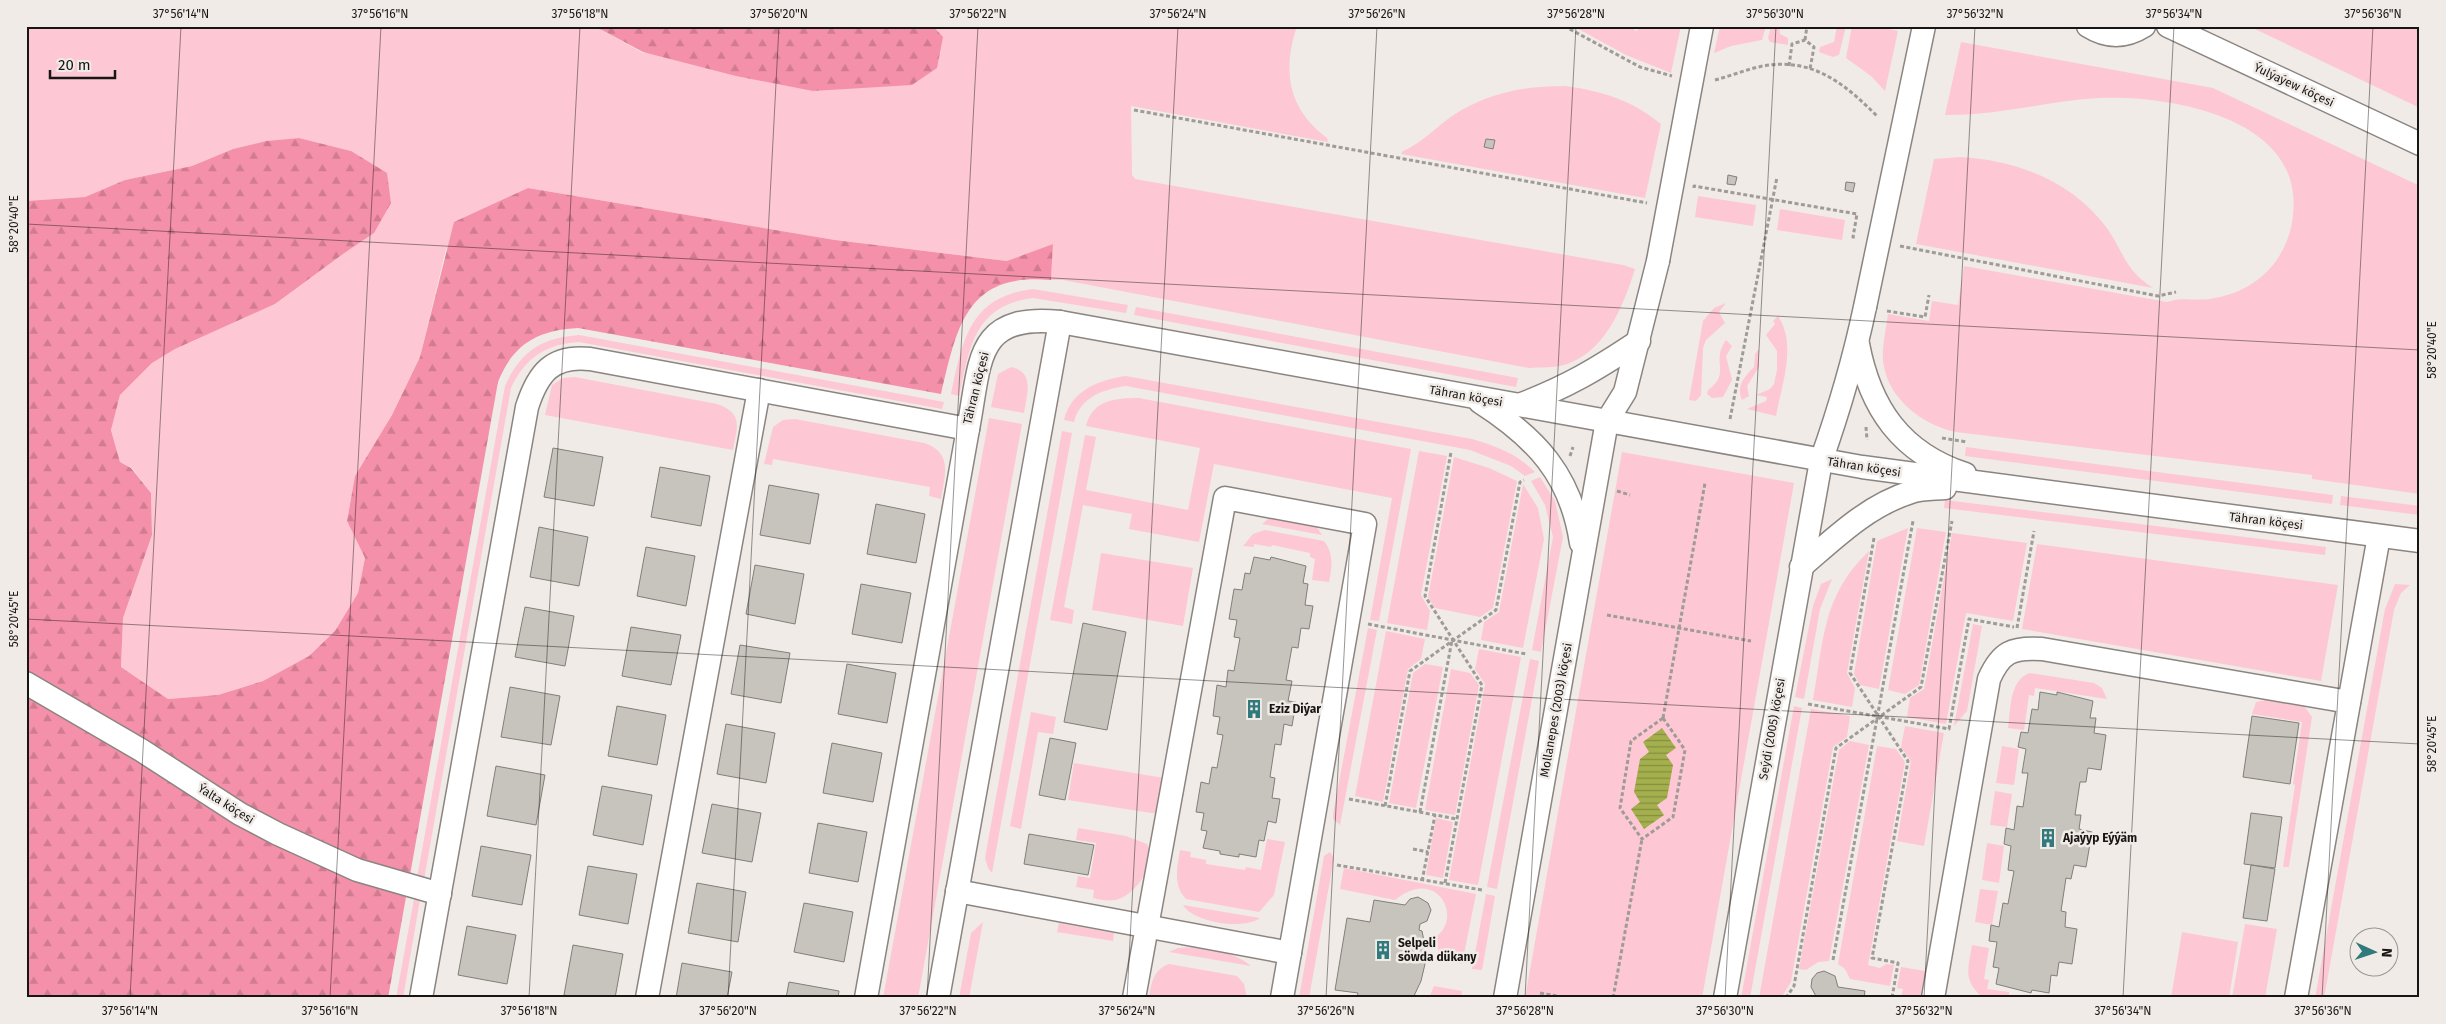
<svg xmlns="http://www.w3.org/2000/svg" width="2446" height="1024" font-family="'Fira Sans',sans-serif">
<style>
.green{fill:#fdc8d3}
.forest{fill:url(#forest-firs)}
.water{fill:url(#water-rules)}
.building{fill:#c7c4be;stroke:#817f79}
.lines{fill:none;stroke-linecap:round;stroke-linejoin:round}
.minor-casing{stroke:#8b8581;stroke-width:25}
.path{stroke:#9f9b97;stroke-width:3;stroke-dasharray:4 2.5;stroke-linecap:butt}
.minor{stroke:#fff;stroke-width:22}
.minor-bridge-casing{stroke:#8b8581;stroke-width:25;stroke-linecap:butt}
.minor-bridge{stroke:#fff;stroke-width:22}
.ticks{fill:none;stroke:#181615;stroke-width:1;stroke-opacity:0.45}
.labels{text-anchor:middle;stroke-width:5;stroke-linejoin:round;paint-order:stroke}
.street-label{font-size:12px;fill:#181615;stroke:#f0ebe6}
.poi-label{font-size:12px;font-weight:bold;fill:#181615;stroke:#f0ebe6;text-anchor:start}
.neatline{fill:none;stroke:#181615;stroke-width:2}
.ticks-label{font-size:12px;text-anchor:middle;fill:#181615}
</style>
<defs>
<pattern id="forest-firs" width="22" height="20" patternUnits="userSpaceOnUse" patternTransform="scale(1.25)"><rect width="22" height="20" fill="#f590aa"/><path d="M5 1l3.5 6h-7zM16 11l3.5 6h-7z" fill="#d17b91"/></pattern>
<pattern id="water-rules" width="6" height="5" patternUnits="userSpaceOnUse" patternTransform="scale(1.25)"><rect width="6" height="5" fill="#a4b04d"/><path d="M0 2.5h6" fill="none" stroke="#858e3f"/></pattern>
</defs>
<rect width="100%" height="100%" fill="#f0ebe6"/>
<g class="green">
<path d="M26,26H587L602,30L643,53L942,37L933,26H1297C1282,71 1288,109 1327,138L1328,142L1131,106L1132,175L1135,179L1623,265L1635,269C1623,307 1604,356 1560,366C1550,368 1539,367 1529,368L1063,280H1051L1053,244L1008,261L835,240L528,188L446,249L420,357L392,415L355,476L347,521L365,558L358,593L335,631L309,656L263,681L218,695L168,699L121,667L123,618L152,535L151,493L132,468L120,462L111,429L120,395L152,363L175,349L275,304L343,254L374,233L351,151L299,138L266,141L233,149L192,166L125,180L85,197L26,201Z"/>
<path d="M1573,26H1626L1637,31L1640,26H1681L1671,73L1626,55Z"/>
<path d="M1720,26H1766L1762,40L1731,46L1714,53Z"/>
<path d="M1771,26H1779L1780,34L1788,38V45L1770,42L1768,38Z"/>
<path d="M1837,26H1846L1839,55L1833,57L1819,52L1820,47L1834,42Z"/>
<path d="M1852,26H1875L1898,31L1885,91L1871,76L1846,58Z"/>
<path d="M2250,26H2420V108L2257,30Z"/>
<path d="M1961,42L2213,88L2420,186V494L2312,479V475L1956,432C1922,425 1887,398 1883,361C1882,345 1886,330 1888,314L1929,321L1932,301L1958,305L1964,266L2167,302C2182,296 2199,302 2215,298C2267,289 2298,245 2293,194C2285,114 2163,95 2099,98C2047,101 1997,116 1945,115Z"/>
<path d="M1565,86C1602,91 1632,100 1661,124L1645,198L1401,154L1403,151C1422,143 1435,128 1452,116C1487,93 1524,86 1565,86Z"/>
<path d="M1960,157C2016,160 2072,181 2107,228C2124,253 2125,270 2153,288L1916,244L1934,159Z"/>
<path d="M1698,196L1756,205L1753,226L1695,217Z"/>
<path d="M1780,209L1845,220L1842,240L1777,230Z"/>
<path d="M1033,289L1128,305L1126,313L1033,298C974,306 970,346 959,396L951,394C963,340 969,297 1033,289Z"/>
<path d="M1726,303L1719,312L1725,323L1706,340L1703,348L1701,395L1696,401L1689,400L1703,321L1714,308Z"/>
<path d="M1136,307L1518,378L1516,387L1134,315Z"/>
<path d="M1778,316C1797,345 1782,383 1776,416L1747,409L1766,401L1767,397L1756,395L1770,389L1774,384L1777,370V351L1766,335L1775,324L1773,321Z"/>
<path d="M579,335L944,402L942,409L579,342C546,344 525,358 511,388L424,880L417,878L505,386C521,351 541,338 579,335Z"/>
<path d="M1726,340L1732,346L1726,356L1732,380L1723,397L1712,398L1707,394L1708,390C1732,373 1710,362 1726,340Z"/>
<path d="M1759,349V367L1747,386L1749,396L1742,400C1736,386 1744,377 1754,367L1755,354Z"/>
<path d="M1011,367C1035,372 1027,394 1024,413L991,407L998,374Z"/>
<path d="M1126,376L1472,439C1496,446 1517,454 1535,472L1525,476L1511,466L1470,450L1126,386C1104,389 1080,397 1074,422L1064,420C1071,390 1099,380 1126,376Z"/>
<path d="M575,377L717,404C744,413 737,428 733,450L545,415L552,385L563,378Z"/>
<path d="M1139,398L1411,449L1379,621L1370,620L1392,498L1214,464L1199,542L1129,529L1132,514L1083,505L1064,607L1074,610L1072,624L1050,620L1085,435L1096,437L1086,490L1188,510L1200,448L1086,426C1092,400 1115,398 1139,398Z"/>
<path d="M989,418L1022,424L918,998H883Z"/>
<path d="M795,419L924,443C953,452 945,475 941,499L929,496L930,487L773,459L772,465L764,464L773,427L783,420Z"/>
<path d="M1062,431L1072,433L992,873L988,868L985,858Z"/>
<path d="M1966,447L2333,495L2332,504L1965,456Z"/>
<path d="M1419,451L1447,456L1421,595L1430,611L1427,630L1387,623Z"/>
<path d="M1622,452L1794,483L1702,998H1525Z"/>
<path d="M1454,457L1489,468L1517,481L1493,608L1480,617L1435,608L1428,597Z"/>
<path d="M1540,477L1555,501L1563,537L1541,652L1532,650L1553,537L1545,505L1531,481Z"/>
<path d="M1523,484L1538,508L1544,539L1523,648L1481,640L1484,622L1499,612Z"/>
<path d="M2341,496L2420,506V515L2340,505Z"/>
<path d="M1945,500L2326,547L2325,555L1944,508Z"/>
<path d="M1280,518L1316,526L1322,535L1262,524L1268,519Z"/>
<path d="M1908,528L1879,689L1860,685L1854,674L1877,541Z"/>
<path d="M1917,528L1946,532L1919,685L1905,694L1888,690Z"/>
<path d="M1265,530L1324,541C1334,554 1332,567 1329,582L1312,580L1315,559L1310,557V553L1272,545L1271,547L1254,544V547L1243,546L1253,534Z"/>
<path d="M1952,533L2027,543L2013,621L1966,613L1946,724L1907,717L1910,698L1924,689Z"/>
<path d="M2037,544L2338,585L2321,681L2022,629Z"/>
<path d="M1869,551L1847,673L1855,688L1852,707L1813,700C1824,640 1822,596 1869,551Z"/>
<path d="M1101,553L1193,568L1183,626L1092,610Z"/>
<path d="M1832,579L1820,609L1804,699L1795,697L1813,606L1821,584Z"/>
<path d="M2395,584L2410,585L2401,593L2394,610L2324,998H2315L2385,609Z"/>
<path d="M1973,624L1982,626L1967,711L1954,726Z"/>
<path d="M1368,628L1377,630L1340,825L1333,819V814Z"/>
<path d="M1386,631L1425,639L1421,659L1408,669L1383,802L1355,796Z"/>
<path d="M1479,649L1521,657L1478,885L1449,880L1485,684L1475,669Z"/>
<path d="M1530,659L1539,661L1497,889L1487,887Z"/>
<path d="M1425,664L1443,667L1416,808L1389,803L1413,673Z"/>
<path d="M1451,669L1470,673L1479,685L1455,815L1425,810Z"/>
<path d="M2030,673L2094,683L2102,688L2107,699L2035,688L2034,696L2029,695L2024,730L2008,728C2011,709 2009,680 2030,673Z"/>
<path d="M2266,700L2304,706L2312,717L2289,867H2283L2295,785L2293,784L2302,722L2252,714L2256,702Z"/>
<path d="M1794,706L1802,708L1750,998H1741Z"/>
<path d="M1811,709L1850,716L1847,737L1833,747L1791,982L1781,998H1759Z"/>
<path d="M1031,712L1056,717L1053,734L1038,732L1021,829L1010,826Z"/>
<path d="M1905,726L1944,733L1924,846L1897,841L1911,761L1901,747Z"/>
<path d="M1850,741L1869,745L1829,961L1818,962L1806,970L1799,969L1839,750Z"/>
<path d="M1877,746L1896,749L1905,762L1868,965L1880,968L1886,964L1894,965L1890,986L1850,979L1845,969L1838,964Z"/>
<path d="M2002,746L2019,749L2014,785L1996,783Z"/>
<path d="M1074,763L1164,778L1158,814L1068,800Z"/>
<path d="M1995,791L2012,794L2007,827L1990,825Z"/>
<path d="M1436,818L1453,822L1443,878L1426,875Z"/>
<path d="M1078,828L1126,836L1147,844C1158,863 1136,895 1116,900C1108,901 1100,900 1093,898L1094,890L1076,887L1078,876L1090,878L1096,843L1076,840Z"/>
<path d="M1267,839L1285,842L1274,895L1259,912L1186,899C1173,885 1177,868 1180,850L1191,852L1190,857L1206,860V864L1245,870L1246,867L1261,870Z"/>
<path d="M1987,843L2004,846L1999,883L1982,880Z"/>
<path d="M1330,852L1334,858L1309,998H1299L1324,856Z"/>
<path d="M1344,868L1476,894L1462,964L1439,960L1437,936C1463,916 1436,866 1395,900L1340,889Z"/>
<path d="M1980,889L1998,891L1992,925L1975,922Z"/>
<path d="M1486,894L1495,896L1482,970L1472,969Z"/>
<path d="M414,899L420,900L403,998H396Z"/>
<path d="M1183,905L1260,918C1244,930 1194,923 1183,905Z"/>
<path d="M983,922L969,998H959L971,933Z"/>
<path d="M1059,923L1114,933L1113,941L1057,932Z"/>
<path d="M2245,924L2277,929L2265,998H2232Z"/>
<path d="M2182,932L2238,942L2229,998H2171Z"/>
<path d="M1972,945L1989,948L1984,979L1989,980L1987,989L2009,992V995L2025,998H1983C1963,980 1968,970 1972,945Z"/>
<path d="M1178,948C1202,945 1233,951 1251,966L1169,952Z"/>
<path d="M1169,964L1237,976L1244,984L1247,998L1149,997C1151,983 1154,969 1169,964Z"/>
<path d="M1901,967L1925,971L1920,998H1901L1903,989L1897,988Z"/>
<path d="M1434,986L1462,991L1461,998H1429Z"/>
</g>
<g class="forest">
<path d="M587,26H933L943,37L937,68L912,85L813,91L736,76L643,52L602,30Z"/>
<path d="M299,138L351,151L387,173L391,203L374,233L343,254L275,304L175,349L152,363L120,395L111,430L120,462L131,468L151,493L152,535L123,618L121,667L168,699L218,695L263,681L309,656L335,631L358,593L365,558L347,521L355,476L392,415L420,357L454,222L528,188L835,240L1007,261L1053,244L1051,280C966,272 957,327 941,394L578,328C538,330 513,344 498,382L410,875L375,865L328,846L245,808L26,676V201L85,197L125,180L192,166L233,149L266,141Z"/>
<path d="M26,693L377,887L406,897L388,998H26Z"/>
</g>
<path class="water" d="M1662,728L1676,748L1666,755L1673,765L1667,798L1657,805L1664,815L1644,829L1631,809L1640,802L1634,792L1640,759L1649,752L1643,742Z"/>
<g class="building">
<path d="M1486,139L1495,140L1493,149L1484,147Z"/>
<path d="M1728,175L1737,177L1735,185L1727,184Z"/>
<path d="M1846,182L1855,183L1853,192L1845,190Z"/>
<path d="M553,448L603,457L594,506L544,497Z"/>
<path d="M660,467L710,476L701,526L651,517Z"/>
<path d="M769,485L819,494L810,544L760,535Z"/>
<path d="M876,504L925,514L916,563L867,554Z"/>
<path d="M539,527L588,537L579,586L530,577Z"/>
<path d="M646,547L695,556L686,606L637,596Z"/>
<path d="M1254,557L1270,560L1271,557L1306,566L1303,583L1308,584L1305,605L1313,606L1309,629L1301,628L1298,648L1292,647L1286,680L1292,681L1288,701L1296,702L1292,726L1284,724L1281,745L1275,744L1270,777L1275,778L1272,798L1280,799L1276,823L1268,821L1264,841L1259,840L1256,857L1239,854V857L1220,854V851L1203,848L1207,831L1201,830L1204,813L1196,812L1201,782L1209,784L1212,767L1217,768L1223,735L1217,734L1220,717L1213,716L1217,685L1226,687L1228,670L1234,671L1240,638L1234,637L1237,620L1229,619L1234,589L1242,590L1245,573L1250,574Z"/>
<path d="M755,565L804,574L795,624L746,614Z"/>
<path d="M861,584L911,593L902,643L852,634Z"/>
<path d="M525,607L574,616L565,666L515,657Z"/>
<path d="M1083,623L1126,632L1107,730L1064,722Z"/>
<path d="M631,627L681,635L671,685L622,676Z"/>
<path d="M740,645L790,653L781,703L731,694Z"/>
<path d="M847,664L896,673L887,723L838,714Z"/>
<path d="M510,687L560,696L551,745L501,737Z"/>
<path d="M2040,692L2057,695V692L2093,701L2090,718H2096L2094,733L2106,735L2101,770L2088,768L2086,782H2080L2075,815H2081L2079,829L2092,832L2086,867L2074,865L2071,879L2066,878L2061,911L2066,912L2065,927L2077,929L2072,964L2059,962L2057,976L2051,975L2049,993L2032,990L2031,993L1996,984L1999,968L1993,967L1997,942L1989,941L1991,925L1999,927L2003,903L2008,904L2014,871L2008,870L2011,846L2004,844L2006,828L2014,830L2017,806L2023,807L2028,773H2022L2026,749L2018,747L2021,732L2028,733L2032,709L2038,710Z"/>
<path d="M617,706L666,715L657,765L608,756Z"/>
<path d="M2252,716L2299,723L2290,784L2243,777Z"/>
<path d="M726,724L775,733L766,783L717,774Z"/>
<path d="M1050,738L1076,743L1065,800L1039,795Z"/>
<path d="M832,743L882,753L873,802L823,793Z"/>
<path d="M496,766L545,775L536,825L487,816Z"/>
<path d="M602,786L652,795L643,845L593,835Z"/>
<path d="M712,804L761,813L752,862L702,853Z"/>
<path d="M2251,813L2282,817L2275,868L2244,864Z"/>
<path d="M818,823L867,832L858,882L809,873Z"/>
<path d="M1029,834L1094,845L1088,875L1024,864Z"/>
<path d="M481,846L531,855L522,905L472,896Z"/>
<path d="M2251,865L2275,869L2267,921L2243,918Z"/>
<path d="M588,866L637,874L628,924L579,915Z"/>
<path d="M697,883L746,892L738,942L688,933Z"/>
<path d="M1418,897L1428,903L1431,910L1427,921L1420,924L1419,930L1422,931L1425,946V964L1421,981L1413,998H1357L1358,993L1335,990L1347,918L1370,922L1374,900L1405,905L1410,899Z"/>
<path d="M804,903L853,912L844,962L794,952Z"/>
<path d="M467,926L516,935L507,984L458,975Z"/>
<path d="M573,945L623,954L615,998H580L564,995Z"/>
<path d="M682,963L732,972L727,998H676Z"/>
<path d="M1824,971L1835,976L1838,987L1865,991L1864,998H1817L1811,987L1812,979L1817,973Z"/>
<path d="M789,982L839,991L838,998H786Z"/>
</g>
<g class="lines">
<g class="minor-casing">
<g id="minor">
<path d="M2088,26C2107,38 2125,38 2144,26"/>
<path d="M2168,26L2420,144"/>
<path d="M1858,344C1870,408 1901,453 1965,474"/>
<path d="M1480,402C1536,438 1571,475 1581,543"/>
<path d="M1519,405C1567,387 1597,369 1639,341"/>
<path d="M1801,567C1836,537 1867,506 1911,492C1922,488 1935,489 1945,488"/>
<path d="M26,683L141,750L240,814L278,834L357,870L440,894"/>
<path d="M957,891L1290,953"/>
<path d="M421,998L527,407C538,373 552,355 590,359L968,429C981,362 974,313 1060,322L1862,467L2420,541"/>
<path d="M647,998L759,390"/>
<path d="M866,998L968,429"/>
<path d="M938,998L1060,322"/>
<path d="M1134,998L1225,498L1365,524L1282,998"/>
<path d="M1505,998L1607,421L1625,392L1658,261"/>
<path d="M1725,998L1821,461C1839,410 1854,359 1865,307"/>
<path d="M1933,998L1989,679C2001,652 2012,647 2042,649L2349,702"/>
<path d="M2296,998L2379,536"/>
</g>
</g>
<g class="path">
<path d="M1564,26L1640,67L1672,76"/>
<path d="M1805,40L1807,26"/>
<path d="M1789,66L1792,44L1805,40L1814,47L1810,69"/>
<path d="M1715,80C1731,76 1747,69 1763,66C1813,57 1845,84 1878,117"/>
<path d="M1134,110L1647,203"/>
<path d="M1694,188V186L1857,214L1853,237H1857"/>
<path d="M1900,246L2158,296L2176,292"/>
<path d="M1887,311L1925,317L1929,295"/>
<path d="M1730,419L1777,177"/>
<path d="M1866,427L1867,440"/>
<path d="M1942,438L1967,442"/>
<path d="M1570,456L1573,447"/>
<path d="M1617,491L1630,495"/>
<path d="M1874,538L1850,673L1908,761L1872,958L1898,963L1892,998"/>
<path d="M1607,615L1751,641"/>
<path d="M1368,624L1526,654"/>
<path d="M2017,628L2034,531"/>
<path d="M1808,704L1949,729L1969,619L2014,627"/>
<path d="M1663,718L1685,750L1673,817L1642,839L1620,808L1631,741Z"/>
<path d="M1663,718L1705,483"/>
<path d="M1349,799L1457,819"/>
<path d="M1385,806L1410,671L1496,610L1520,482L1524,480"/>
<path d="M1420,812L1452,640"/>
<path d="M1413,849L1428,852"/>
<path d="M1337,865L1482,890"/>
<path d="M1422,881L1435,815"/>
<path d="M1445,883L1482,685L1425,596L1451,452"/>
<path d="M1833,960L1913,521"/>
<path d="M1540,993L1568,998"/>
<path d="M1613,998L1642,839"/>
<path d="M1786,998L1794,986L1836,748L1921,687L1952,521"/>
</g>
<use href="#minor" class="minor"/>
<g class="minor-bridge-casing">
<g id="minor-bridge">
<path d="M1658,261L1702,26"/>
<path d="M1865,307L1924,26"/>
</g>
</g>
<use href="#minor-bridge" class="minor-bridge"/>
</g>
<path class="ticks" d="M26,224L2420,350M26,619L2420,744M130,998L181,26M330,998L381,26M529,998L580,26M728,998L779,26M927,998L978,26M1127,998L1178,26M1326,998L1377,26M1525,998L1576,26M1725,998L1776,26M1924,998L1975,26M2123,998L2174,26M2322,998L2373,26"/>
<defs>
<g id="building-bare" transform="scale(1.5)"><path d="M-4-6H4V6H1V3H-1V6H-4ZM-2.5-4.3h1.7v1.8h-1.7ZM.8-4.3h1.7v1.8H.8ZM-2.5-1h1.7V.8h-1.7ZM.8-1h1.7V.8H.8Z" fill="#30797c" stroke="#f0ebe6" stroke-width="2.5" paint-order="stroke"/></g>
</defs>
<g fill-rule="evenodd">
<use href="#building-bare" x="1254" y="709"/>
<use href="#building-bare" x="2048" y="838"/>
<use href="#building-bare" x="1383" y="950"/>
</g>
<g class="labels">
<g class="street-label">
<text transform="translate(2294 85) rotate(25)" y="4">Ýulýaýew köçesi</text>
<text transform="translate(976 388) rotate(-76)" y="4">Tähran köçesi</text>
<text transform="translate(1466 396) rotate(10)" y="4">Tähran köçesi</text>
<text transform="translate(1864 467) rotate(9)" y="4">Tähran köçesi</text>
<text transform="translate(2266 521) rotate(7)" y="4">Tähran köçesi</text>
<text transform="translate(1556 710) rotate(-80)" y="4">Mollanepes (2003) köçesi</text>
<text transform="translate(1772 729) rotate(-80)" y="4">Seýdi (2005) köçesi</text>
<text transform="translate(226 804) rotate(32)" y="4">Ýalta köçesi</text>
</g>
<g class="poi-label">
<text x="1269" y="713">Eziz Diýar</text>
<text x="2063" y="842">Ajaýyp Eýýäm</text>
<text x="1398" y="947">Selpeli<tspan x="1398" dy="14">söwda dükany</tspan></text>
</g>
</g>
<rect width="2446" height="1024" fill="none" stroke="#f0ebe6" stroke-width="55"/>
<g transform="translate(2374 952) rotate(93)"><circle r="24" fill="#f0ebe6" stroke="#9a9692"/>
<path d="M0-4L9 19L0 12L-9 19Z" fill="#30797c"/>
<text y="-8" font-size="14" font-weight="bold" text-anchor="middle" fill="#181615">N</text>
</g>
<path d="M50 70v8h65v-8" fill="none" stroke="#181615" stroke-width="2.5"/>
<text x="58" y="70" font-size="15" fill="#181615" stroke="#f0ebe6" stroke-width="4" paint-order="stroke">20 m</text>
<rect x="28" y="28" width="2390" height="968" class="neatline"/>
<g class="ticks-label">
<text x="181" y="18">37°56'14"N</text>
<text x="380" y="18">37°56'16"N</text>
<text x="580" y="18">37°56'18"N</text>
<text x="779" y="18">37°56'20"N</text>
<text x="978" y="18">37°56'22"N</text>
<text x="1178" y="18">37°56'24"N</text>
<text x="1377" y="18">37°56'26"N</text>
<text x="1576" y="18">37°56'28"N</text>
<text x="1775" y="18">37°56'30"N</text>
<text x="1975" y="18">37°56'32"N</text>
<text x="2174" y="18">37°56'34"N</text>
<text x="2373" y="18">37°56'36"N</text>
<text transform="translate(14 224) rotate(-90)" y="4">58°20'40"E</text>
<text transform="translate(2432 350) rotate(-90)" y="4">58°20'40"E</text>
<text transform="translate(14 619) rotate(-90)" y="4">58°20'45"E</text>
<text transform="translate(2432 744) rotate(-90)" y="4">58°20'45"E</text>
<text x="130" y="1015">37°56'14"N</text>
<text x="330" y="1015">37°56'16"N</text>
<text x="529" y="1015">37°56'18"N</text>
<text x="728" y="1015">37°56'20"N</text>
<text x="928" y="1015">37°56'22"N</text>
<text x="1127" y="1015">37°56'24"N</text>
<text x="1326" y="1015">37°56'26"N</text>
<text x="1525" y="1015">37°56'28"N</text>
<text x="1725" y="1015">37°56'30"N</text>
<text x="1924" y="1015">37°56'32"N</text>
<text x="2123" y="1015">37°56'34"N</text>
<text x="2323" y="1015">37°56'36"N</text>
</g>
</svg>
